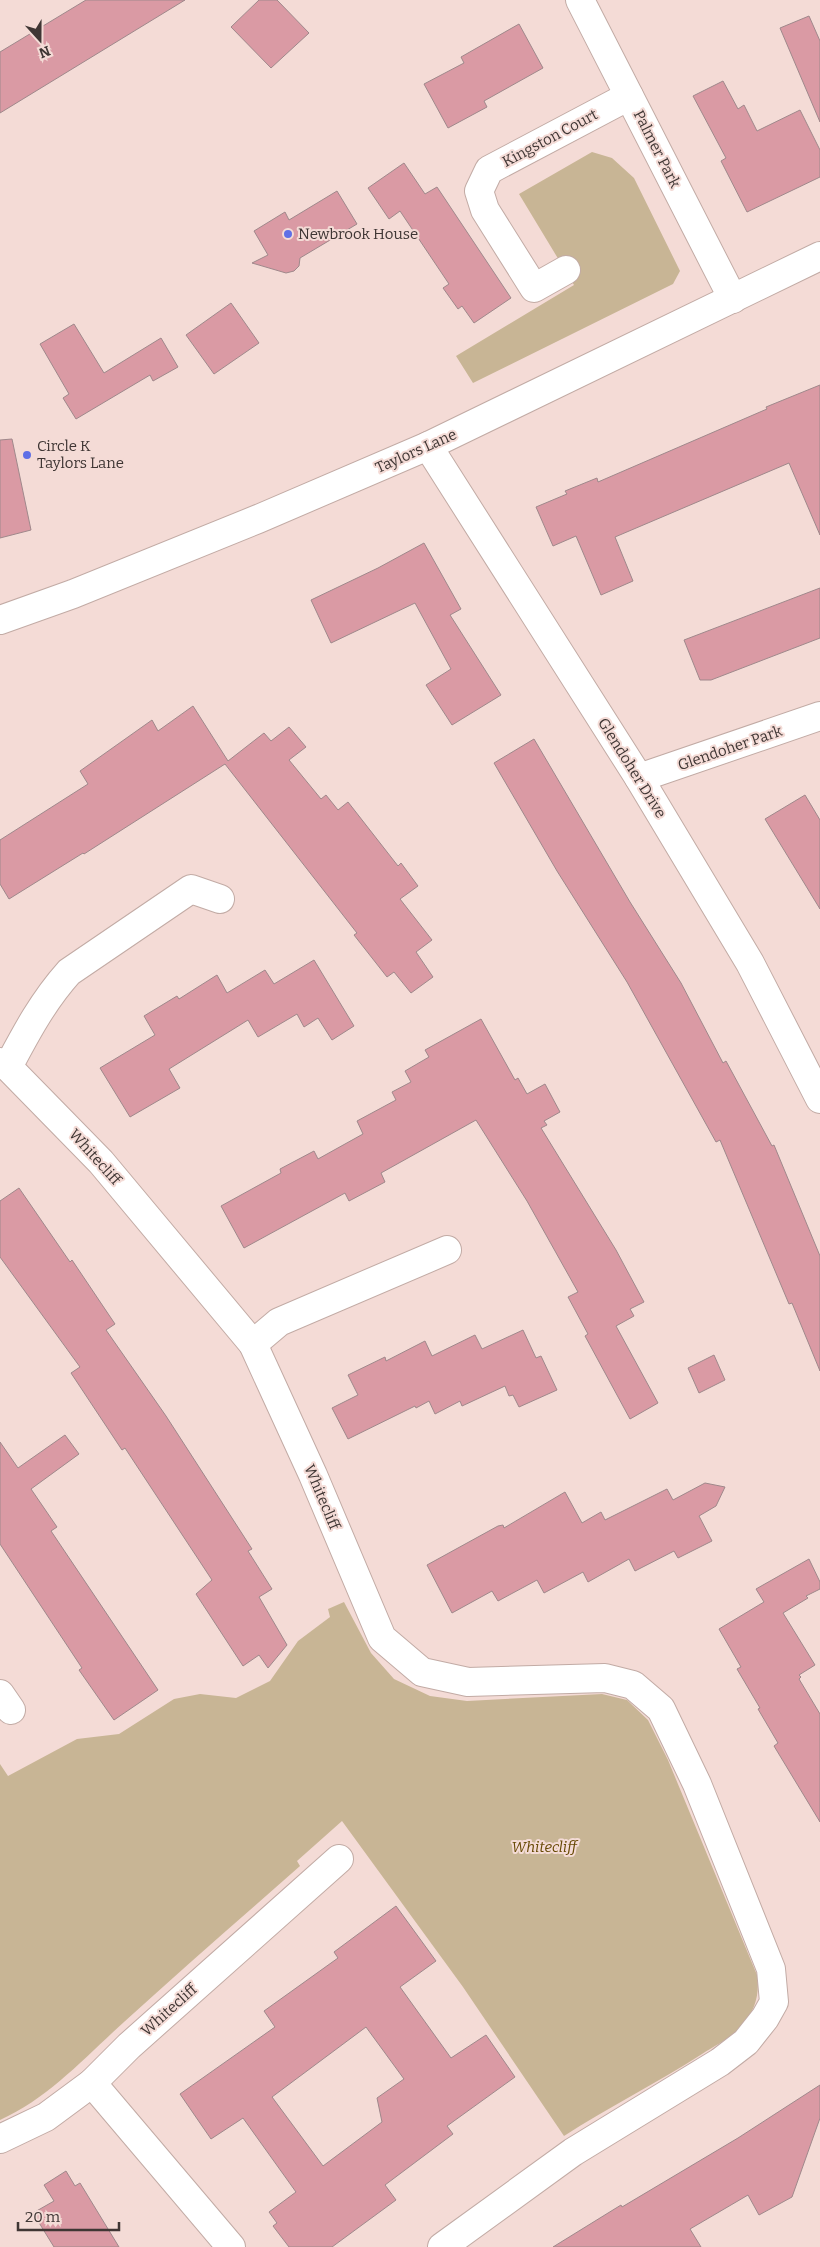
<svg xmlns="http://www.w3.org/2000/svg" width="820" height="2247" font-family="Bitter,serif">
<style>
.green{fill:#c8b595}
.building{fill:#da9aa4;stroke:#9f888b;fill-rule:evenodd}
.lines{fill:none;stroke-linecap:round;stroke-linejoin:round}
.minor-casing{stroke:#c2aba5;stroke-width:30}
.secondary-casing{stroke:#c2aba5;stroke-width:30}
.minor{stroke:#fff;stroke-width:28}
.secondary{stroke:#fff;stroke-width:28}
.poi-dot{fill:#5f6fe6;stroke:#f4dbd6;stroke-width:2}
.labels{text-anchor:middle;stroke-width:4;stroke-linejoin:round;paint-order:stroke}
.street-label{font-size:15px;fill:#3f3634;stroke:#f4dbd6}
.poi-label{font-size:15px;fill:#3f3634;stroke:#f4dbd6;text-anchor:start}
.park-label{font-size:15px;font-style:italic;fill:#674904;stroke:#f4dbd6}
</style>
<rect width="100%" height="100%" fill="#f4dbd6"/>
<g class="green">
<path d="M592,152L612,158L634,178L680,271L673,284L473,383L456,356L574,285L519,194Z"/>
<path d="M344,1602L371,1653L394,1679L430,1696L467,1701L602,1694L627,1700L648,1720L668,1760L757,1975C760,1994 755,2010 743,2025C733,2037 716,2045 702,2054C657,2083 609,2107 564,2136L463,1987L342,1821L297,1861L300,1866C241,1918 182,1969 124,2022C85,2057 49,2098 0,2120V1764L8,1776L77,1739L119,1734L174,1699L200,1694L236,1698L270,1681L298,1641L330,1617L328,1609Z"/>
</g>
<g class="building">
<path d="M86,0H185L0,113V52Z"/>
<path d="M259,0H277L309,33L271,68L231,27Z"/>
<path d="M809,16L820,41V122L780,28Z"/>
<path d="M519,24L543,68L484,101L487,107L448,128L424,84L464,63L461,57Z"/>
<path d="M723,81L738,109L744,105L757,131L800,110L820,150V177L747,212L721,161L726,158L693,96Z"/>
<path d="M404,163L425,194L437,187L511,298L474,323L462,306L458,309L443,288L449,284L400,211L389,219L368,188Z"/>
<path d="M337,191L357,224L300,258L299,266L294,271L286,273L252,263L268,255L254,231L285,212L289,220Z"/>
<path d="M231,303L259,343L214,374L186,335Z"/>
<path d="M74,324L104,373L161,338L178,367L153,381L150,375L76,419L63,398L69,394L40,344Z"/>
<path d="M820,385V535L789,463L615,537L633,581L601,595L576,536L553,546L536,507L567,494L565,491L597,478L598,482L767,409L766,407Z"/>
<path d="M12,439L31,530L0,538V440Z"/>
<path d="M424,543L461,609L450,615L501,695L452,725L426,685L451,669L415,603L331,643L311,600L378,568Z"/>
<path d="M820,588V638L711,680H700L684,640Z"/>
<path d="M193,706L228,761L264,733L271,741L289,727L306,747L289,760L321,799L326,795L338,810L348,802L398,866L401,863L418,886L400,899L432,940L416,952L433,977L411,993L394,972L387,977L354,935L357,933L225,764L84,854L83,853L9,899L0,884V840L88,784L80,771L152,720L158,731Z"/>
<path d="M534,739L630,902L681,983L723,1063L726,1061L772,1146L774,1145L820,1256V1371L792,1303L789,1304L720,1140L716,1142L627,982L557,871L494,763Z"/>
<path d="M805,795L820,820V909L765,819Z"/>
<path d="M314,960L354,1026L332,1040L318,1018L304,1027L297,1014L258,1037L248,1020L169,1069L180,1088L130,1117L100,1068L155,1035L144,1016L177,996L179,999L217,975L227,993L265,970L274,984Z"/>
<path d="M481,1019L515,1080L518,1078L527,1094L545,1084L560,1112L544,1121L547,1125L541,1128L616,1250L644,1302L630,1309L634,1316L616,1326L658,1403L630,1419L585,1336L588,1334L568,1297L578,1292L527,1201L476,1120L381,1173L385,1182L349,1201L345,1193L244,1248L221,1206L281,1173L280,1169L314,1151L318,1159L363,1134L357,1121L396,1100L392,1092L411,1082L405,1071L429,1057L425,1050Z"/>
<path d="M19,1188L70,1262L72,1260L115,1324L106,1330L166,1416L252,1549L248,1551L272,1589L259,1597L287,1645L268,1668L259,1655L243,1666L196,1594L212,1580L125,1448L122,1450L71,1373L80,1367L0,1257V1201Z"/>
<path d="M523,1330L536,1358L541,1356L557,1390L519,1407L513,1395L509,1396L505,1386L462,1406L460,1401L435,1414L429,1401L416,1408L415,1406L348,1439L332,1408L358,1395L348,1375L385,1357L386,1361L425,1341L432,1356L475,1335L482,1349Z"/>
<path d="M714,1355L725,1380L699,1393L688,1368Z"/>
<path d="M65,1435L79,1454L31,1489L57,1527L51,1531L158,1690L114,1720L79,1670L82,1668L0,1544V1442L18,1468Z"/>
<path d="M705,1483L725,1487L716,1506L699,1516L712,1541L678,1558L674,1551L635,1571L629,1559L588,1582L583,1572L544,1593L537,1580L498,1601L492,1591L452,1613L427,1565L498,1526L503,1525L504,1528L565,1492L582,1523L601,1512L605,1520L667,1489L673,1500Z"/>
<path d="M809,1559L820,1582V1589L806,1596L808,1598L783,1613L815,1665L799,1675L801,1677L799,1679L820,1714V1822L774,1746L778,1743L758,1709L760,1708L737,1669L741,1667L719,1629L764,1602L756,1589Z"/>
<path d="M396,1906L436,1961L400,1987L451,2058L486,2035L515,2077L447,2126L453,2134L385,2185L396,2200L332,2247H289L273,2226L277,2223L269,2212L296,2192L243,2118L211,2139L180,2094L275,2027L264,2011L338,1958L334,1952ZM366,2027L404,2079L377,2098L382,2122L323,2166L272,2097Z"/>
<path d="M820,2085V2118L792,2197L759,2215L748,2195L690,2229L701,2247H553L621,2205L622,2207L738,2138Z"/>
<path d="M66,2171L75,2186L80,2183L119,2247H54L33,2213L54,2201L44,2185Z"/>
</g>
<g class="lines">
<g class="minor-casing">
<g id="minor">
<path d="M580,0L733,299"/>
<path d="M566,270L534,288L485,210L479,191L489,170L629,96"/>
<path d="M428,446L639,778L750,963L820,1099"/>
<path d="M639,778L820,716"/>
<path d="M0,1062L8,1067L101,1162L253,1344L313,1475L382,1638L422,1672L468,1682L605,1678L633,1685L661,1709L697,1784L771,1969L774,2002L765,2018L746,2042L720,2062L573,2152L442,2247"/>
<path d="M8,1067C26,1033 43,1001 69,972L191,889L220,899"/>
<path d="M253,1344L279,1322L447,1250"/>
<path d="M0,1694L11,1710"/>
<path d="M92,2083L231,2247"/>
<path d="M0,2139L46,2117L92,2083L129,2046L339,1859"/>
</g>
</g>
<g class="secondary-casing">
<path id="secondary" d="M0,620L73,594L258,519L428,446L820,256"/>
</g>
<use href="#minor" class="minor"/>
<use href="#secondary" class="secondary"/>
</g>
<g class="poi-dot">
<circle cx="288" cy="234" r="5"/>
<circle cx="27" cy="455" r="5"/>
</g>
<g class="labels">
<g class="street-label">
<text transform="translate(550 138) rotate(-28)" y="5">Kingston Court</text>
<text transform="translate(657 149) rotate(63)" y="5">Palmer Park</text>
<text transform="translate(416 451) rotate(-24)" y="5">Taylors Lane</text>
<text transform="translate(730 748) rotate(-19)" y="5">Glendoher Park</text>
<text transform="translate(632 768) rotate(58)" y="5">Glendoher Drive</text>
<text transform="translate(95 1157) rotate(48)" y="5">Whitecliff</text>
<text transform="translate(322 1497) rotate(67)" y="5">Whitecliff</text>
<text transform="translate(169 2010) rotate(-42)" y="5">Whitecliff</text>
</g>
<g class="poi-label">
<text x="298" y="239">Newbrook House</text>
<text x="37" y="451">Circle K<tspan x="37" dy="17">Taylors Lane</tspan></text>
</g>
<g class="park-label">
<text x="544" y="1852">Whitecliff</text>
</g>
</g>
<g transform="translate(40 40) rotate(159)" stroke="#f4dbd6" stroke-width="4" paint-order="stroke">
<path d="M0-4L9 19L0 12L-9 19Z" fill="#3f3634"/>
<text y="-8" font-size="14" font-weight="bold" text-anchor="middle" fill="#3f3634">N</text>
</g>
<path d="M18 2222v8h101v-8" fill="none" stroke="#3f3634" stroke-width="2.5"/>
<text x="25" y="2222" font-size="15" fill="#3f3634" stroke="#f4dbd6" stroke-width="4" paint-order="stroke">20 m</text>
</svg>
